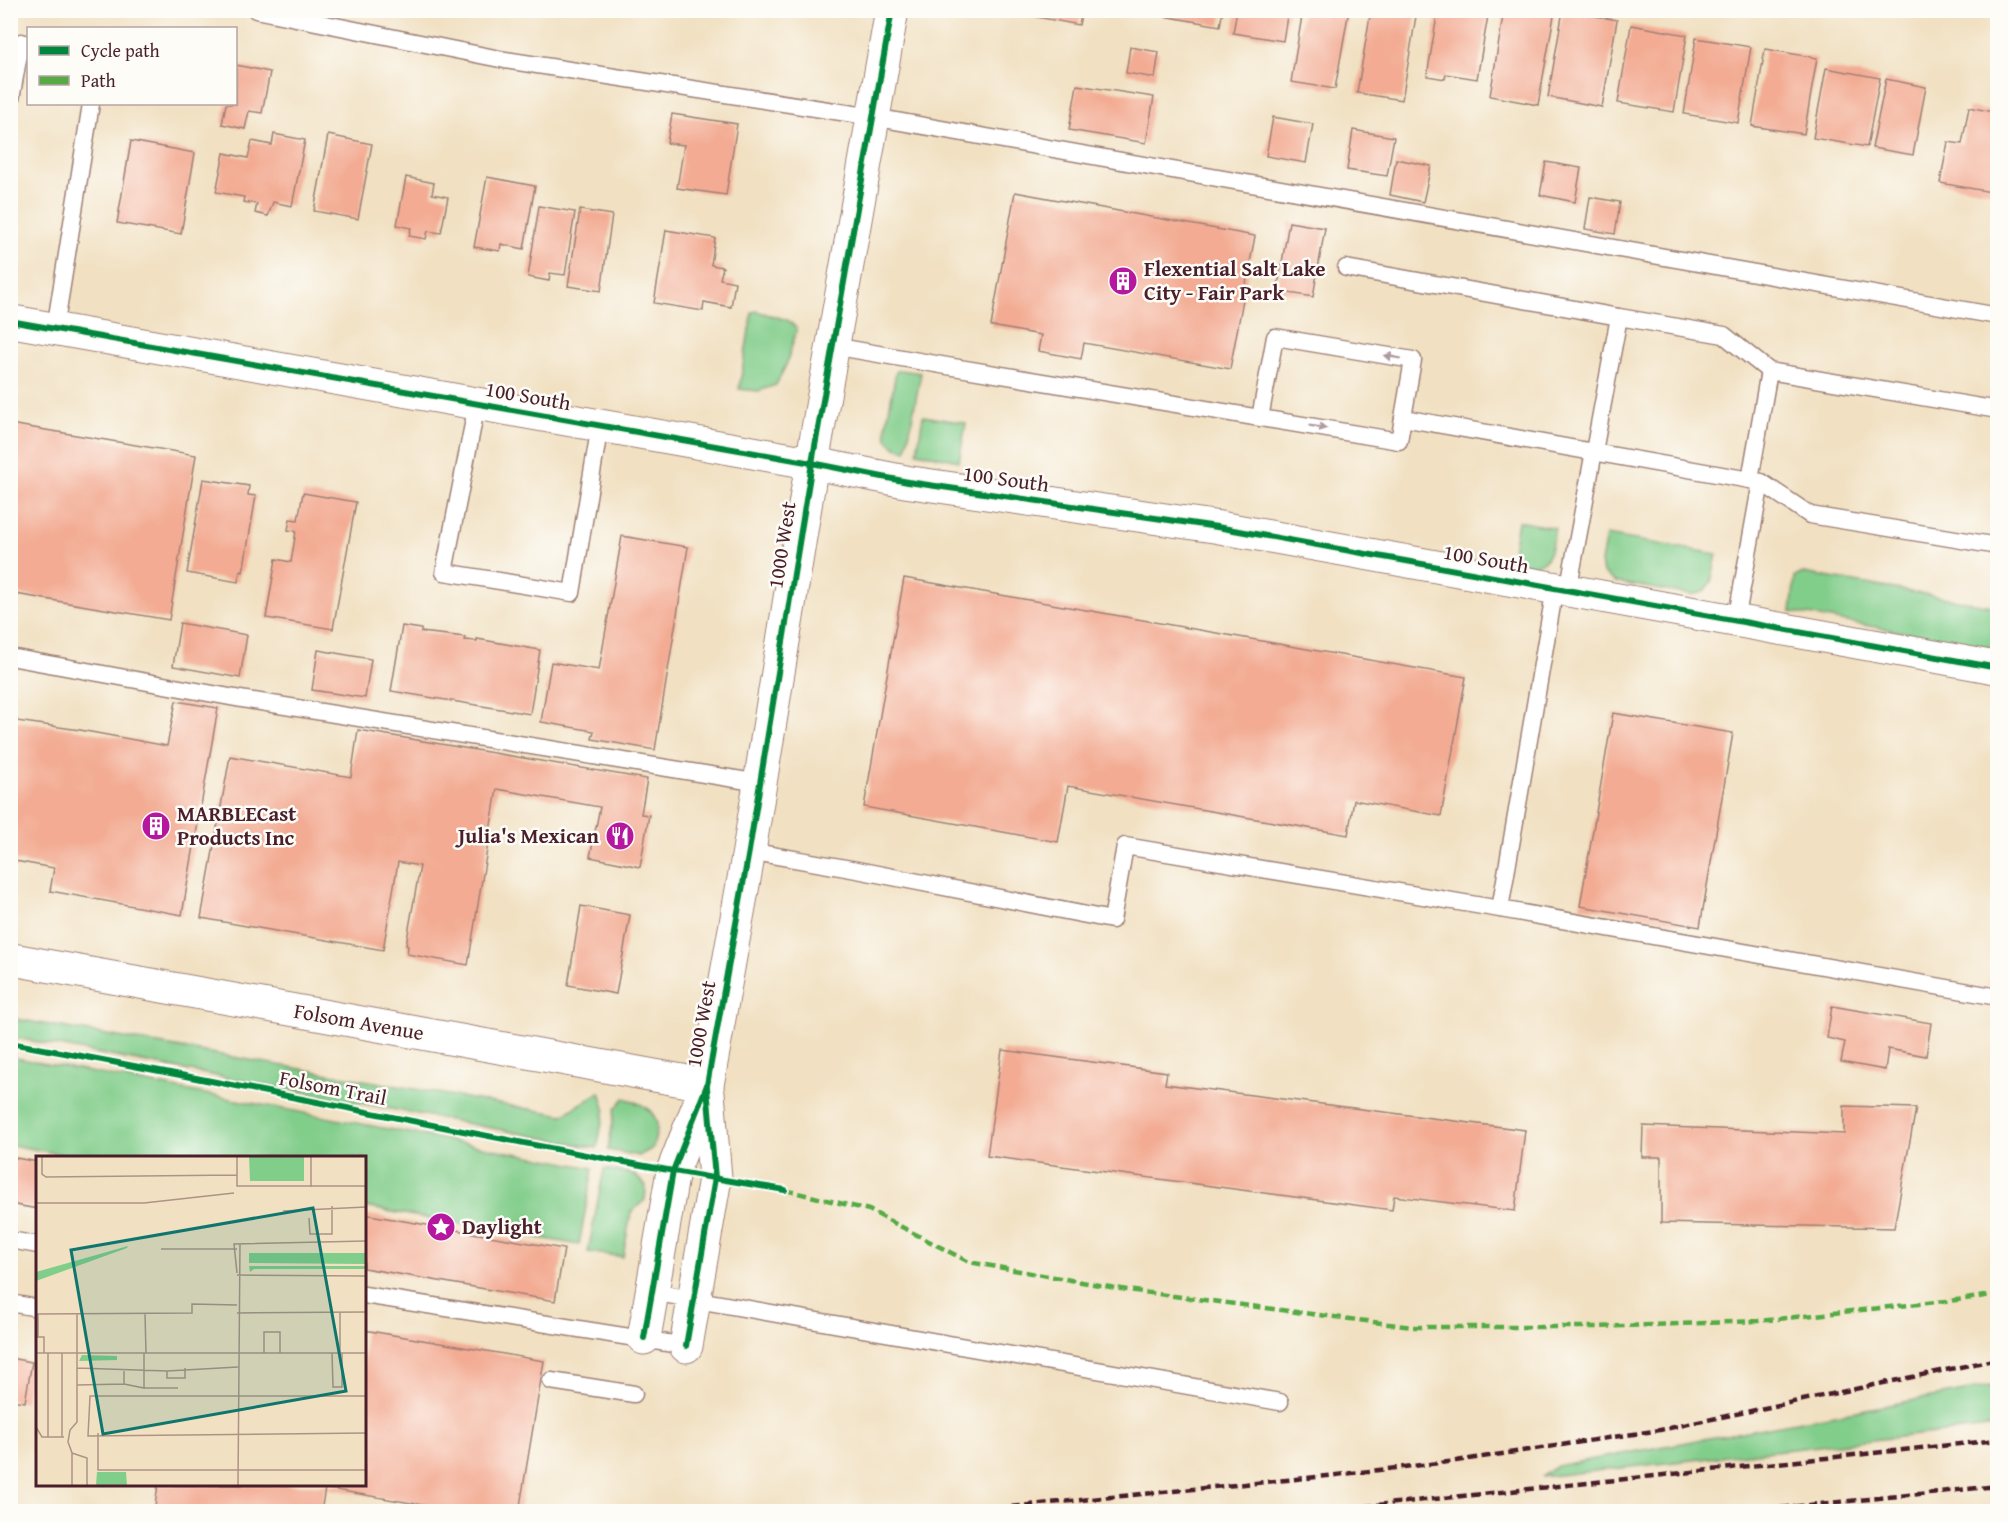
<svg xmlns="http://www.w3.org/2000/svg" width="2008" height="1522" font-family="'Gentium Book Plus',serif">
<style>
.green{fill:#81cd8a;stroke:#66765a;stroke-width:1.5}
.building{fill:#f3ab93}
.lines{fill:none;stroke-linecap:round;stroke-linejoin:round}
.lane-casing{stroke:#9e8076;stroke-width:19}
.street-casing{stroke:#9e8076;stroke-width:34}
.secondary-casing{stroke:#9e8076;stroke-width:35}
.lane{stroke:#fff;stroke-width:16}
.street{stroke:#fff;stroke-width:32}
.secondary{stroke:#fff;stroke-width:33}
.rail{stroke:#4a1f2b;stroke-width:4.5;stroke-dasharray:9 4.5;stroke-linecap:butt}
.quiet{stroke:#57aa44;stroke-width:4.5;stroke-dasharray:9 4.5;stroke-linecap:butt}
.cycleway-casing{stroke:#fdfcf7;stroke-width:10}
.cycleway{stroke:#00873e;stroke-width:6}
.oneway{fill:#ae9aa0}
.labels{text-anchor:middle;stroke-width:5;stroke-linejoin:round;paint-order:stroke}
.poi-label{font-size:21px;font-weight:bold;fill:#4a1f2b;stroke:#fdfcf7;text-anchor:start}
.street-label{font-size:21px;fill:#4a1f2b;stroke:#fdfcf7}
.inset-road{fill:none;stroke:#ae9385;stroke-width:1.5}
.view{fill:#0f766e;fill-opacity:0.15;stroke:#0f766e;stroke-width:3}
.inset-edge{fill:none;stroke:#4a1f2b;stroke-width:3}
</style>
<rect width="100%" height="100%" fill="#fdfcf7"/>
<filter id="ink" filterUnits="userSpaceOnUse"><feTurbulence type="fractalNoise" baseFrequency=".0167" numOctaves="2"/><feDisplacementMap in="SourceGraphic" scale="12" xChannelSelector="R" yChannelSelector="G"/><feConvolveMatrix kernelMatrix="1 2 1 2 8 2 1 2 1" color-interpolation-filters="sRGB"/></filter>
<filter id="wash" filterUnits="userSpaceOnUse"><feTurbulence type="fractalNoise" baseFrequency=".008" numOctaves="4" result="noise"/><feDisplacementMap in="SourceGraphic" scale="24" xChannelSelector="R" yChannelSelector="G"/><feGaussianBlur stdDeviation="1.35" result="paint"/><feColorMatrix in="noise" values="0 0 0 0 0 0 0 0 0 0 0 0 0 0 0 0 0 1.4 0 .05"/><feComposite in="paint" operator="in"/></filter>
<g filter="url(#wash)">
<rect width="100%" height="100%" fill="#f1e0c1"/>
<g class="green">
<path d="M756,311L787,320L797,328L787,363L776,385L758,391L739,389L752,313Z"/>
<path d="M900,370L921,373L906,451L894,446L887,439L886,427L896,372Z"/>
<path d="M923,416L966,423L959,461L917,452Z"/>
<path d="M1518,521L1555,528C1549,557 1550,569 1515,564L1512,558Z"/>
<path d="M1606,535L1717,554L1711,582L1703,592L1691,595L1615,582L1603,573L1601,562Z"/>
<path d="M1803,573L1997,607V649L1791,612L1795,577Z"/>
<path d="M10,1018L563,1115L600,1092L605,1108L597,1148L11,1037Z"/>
<path d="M11,1057L593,1168L579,1245L365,1207L364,1158H81L11,1145Z"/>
<path d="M624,1098C637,1102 654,1108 657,1124C658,1131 654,1141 653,1148L639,1156L608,1150L615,1109Z"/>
<path d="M604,1169L634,1174L646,1186L645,1200L631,1212L623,1257L588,1252Z"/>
<path d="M1997,1385V1426L1541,1477L1557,1466Z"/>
</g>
<g id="blocks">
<g class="building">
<path d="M1026,10H1082L1079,25L1026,15Z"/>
<path d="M1158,10H1223L1220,26L1158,15Z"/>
<path d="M1237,10H1288L1283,41L1233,33Z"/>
<path d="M1303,10H1349L1335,89L1291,82Z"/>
<path d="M1371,10H1417L1402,100L1357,93Z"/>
<path d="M1438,10H1489L1477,79L1446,74L1445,79L1427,76Z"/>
<path d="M1504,10H1555L1538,105L1490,96Z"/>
<path d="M1563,10L1617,20L1602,107L1548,97Z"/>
<path d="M1631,25L1687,35L1674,112L1618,103Z"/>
<path d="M1696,38L1751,47L1738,123L1684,114Z"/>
<path d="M1130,47L1159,52L1155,78L1126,73Z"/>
<path d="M1765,49L1817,58L1804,134L1752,126Z"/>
<path d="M236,65L270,72L262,113L249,111L245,129L222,124L226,104H236Z"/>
<path d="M1826,68L1880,78L1867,147L1813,138Z"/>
<path d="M1886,79L1926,87L1913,155L1872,148Z"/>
<path d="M1077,85L1154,97L1146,143L1069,130Z"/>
<path d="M1969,107L1998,113V158L1991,192L1940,183L1948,142L1962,144Z"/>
<path d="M672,114L737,124L726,195L677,188L684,145L667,143Z"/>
<path d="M1273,117L1313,124L1306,163L1266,156Z"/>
<path d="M1353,130L1394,137L1387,176L1347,170Z"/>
<path d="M274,134L305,140L292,206L273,202L268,216L255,213L257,204L243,202L244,197L216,192L224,153L248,158L252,141L272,145Z"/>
<path d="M328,135L372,144L358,219L314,211Z"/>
<path d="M131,141L195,153L181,234L117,223Z"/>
<path d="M1396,159L1431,166L1423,202L1390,195Z"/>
<path d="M1546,162L1581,168L1575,202L1540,195Z"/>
<path d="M406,177L434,183L432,194L448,197L441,233L428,231L426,239L409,236L411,228L397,225Z"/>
<path d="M487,177L535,186L524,249L501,244L500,251L474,247Z"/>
<path d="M1015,192L1255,236L1230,369L1084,343L1081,359L1038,351L1041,335L991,326Z"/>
<path d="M1590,197L1620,202L1615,234L1585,229Z"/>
<path d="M539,206L575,212L565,275L550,273L549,281L528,277Z"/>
<path d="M580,210L612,215L601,291L568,286Z"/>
<path d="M1289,222L1325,228L1313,297L1277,291Z"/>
<path d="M666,230L715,238L711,265L723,267L720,279L735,282L731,307L704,302L703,311L654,303Z"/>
<path d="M10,424L196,455L169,620L10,593Z"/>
<path d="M203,479L249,486L248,495L256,496L243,572L240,571L238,582L187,573Z"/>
<path d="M303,493L356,502L333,629L266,618L276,559L291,562L296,531L288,530L290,519L298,520Z"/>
<path d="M622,536L688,547L655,750L592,739L594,731L541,722L551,662L599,670Z"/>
<path d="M904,578L1466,677L1441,816L1354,800L1348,835L1068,786L1058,842L864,807Z"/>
<path d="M180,623L247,635L240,678L173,666Z"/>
<path d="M402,626L421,629V632L465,637L464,640L477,641V639L540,650L530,714L391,691Z"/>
<path d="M318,650L371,659L365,698L312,690Z"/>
<path d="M176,701L218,708L182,915L50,891L54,868L10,860V720L80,730L167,746Z"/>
<path d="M1613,713L1733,733L1700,927L1580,906Z"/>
<path d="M358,730L647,779L641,814L649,815L640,867L590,857L600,807L497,789L468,965L407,954L408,946L406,945L420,866L398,862L383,950L201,918L230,756L351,777Z"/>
<path d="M581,906L630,915L616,994L568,985Z"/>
<path d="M1832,1006L1931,1023L1926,1056L1888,1049L1885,1070L1841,1062L1845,1042L1827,1038Z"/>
<path d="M1002,1050L1167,1072L1165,1084L1525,1130L1515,1211L1394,1196L1392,1210L987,1156Z"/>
<path d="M1844,1106L1916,1108L1894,1228L1661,1223V1157H1642L1643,1126L1844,1134Z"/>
<path d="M10,1157L38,1162V1209L10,1204Z"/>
<path d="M364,1214L564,1249L555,1301L364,1268Z"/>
<path d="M364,1330L544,1361L519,1512H463L325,1488L321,1512H188L155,1506L158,1485H364Z"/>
<path d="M10,1358L32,1362L25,1402L10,1400Z"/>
</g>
</g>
</g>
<g filter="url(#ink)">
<use href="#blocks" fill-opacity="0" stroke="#9e8076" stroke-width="1.5"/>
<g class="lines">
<g class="lane-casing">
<g id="lane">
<path d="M256,10L505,60L873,117L1998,316"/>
<path d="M10,105L21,42L28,44"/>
<path d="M1346,268L1619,317"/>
<path d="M55,329L91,104"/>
<path d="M833,346L947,366L1399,441L1413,360L1275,337L1260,418"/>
<path d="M477,404L444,572L572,593L600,425"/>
<path d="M1403,418L1761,482L1810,515L1998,546"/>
<path d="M1750,480L1769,371L1998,410"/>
<path d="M1568,591L1619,317L1724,335L1769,371"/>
<path d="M1736,621L1761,482"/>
<path d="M10,657L241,699L760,783"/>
<path d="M749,851L857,870L1112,920L1125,846L1500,909L1998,997"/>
<path d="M1500,909L1555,588"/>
<path d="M10,1240L38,1245"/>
<path d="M652,1292L1280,1402"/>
<path d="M364,1295L686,1346"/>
<path d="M10,1303L38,1308"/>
<path d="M551,1381L634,1394"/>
</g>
</g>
<g class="street-casing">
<g id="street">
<path d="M10,321L812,463L908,482L1217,527L1998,668"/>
<path d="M10,959L707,1085"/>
</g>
</g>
<g class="secondary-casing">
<g id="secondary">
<path d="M644,1338L673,1171L707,1085L749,851L812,463L892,10"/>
<path d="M686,1346L715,1178L708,1093"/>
</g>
</g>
<use href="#lane" class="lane"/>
<use href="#street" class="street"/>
<use href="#secondary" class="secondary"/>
<g class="rail">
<path d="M958,1512L1327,1476L1456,1461L1660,1430L1998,1359"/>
<path d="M1310,1512L1998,1440"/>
<path d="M1740,1512L1998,1486"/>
</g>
<path class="quiet" d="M785,1190L869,1210L969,1262L1127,1290L1412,1327H1598L1758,1321L1965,1299L1998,1294"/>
<g class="cycleway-casing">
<g id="cycleway">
<path d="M10,321L812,463L908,482L1217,527L1998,668"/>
<path d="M10,1043C269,1089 525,1148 785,1190"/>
<path d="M644,1338L673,1171L707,1085L749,851L812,463L892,10"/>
<path d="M686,1346L715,1178L707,1088"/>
</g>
</g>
<use href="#cycleway" class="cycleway"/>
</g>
<defs><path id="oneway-solid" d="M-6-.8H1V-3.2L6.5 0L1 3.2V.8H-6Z" transform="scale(1.5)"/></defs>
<g class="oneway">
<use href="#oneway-solid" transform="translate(1393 357) rotate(-170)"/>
<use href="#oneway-solid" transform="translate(1318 427) rotate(9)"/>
</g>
</g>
<defs>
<g id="building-disc" transform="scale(1.5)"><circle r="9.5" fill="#b5179e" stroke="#fdfcf7"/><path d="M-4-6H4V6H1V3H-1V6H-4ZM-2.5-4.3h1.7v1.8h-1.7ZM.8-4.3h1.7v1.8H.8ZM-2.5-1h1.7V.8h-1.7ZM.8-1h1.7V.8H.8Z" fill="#fff"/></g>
<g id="restaurant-disc" transform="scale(1.5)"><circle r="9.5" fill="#b5179e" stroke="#fdfcf7"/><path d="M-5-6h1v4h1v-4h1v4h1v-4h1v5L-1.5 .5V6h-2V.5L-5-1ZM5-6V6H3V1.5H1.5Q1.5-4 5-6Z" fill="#fff"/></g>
<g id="sight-disc" transform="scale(1.5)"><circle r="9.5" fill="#b5179e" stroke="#fdfcf7"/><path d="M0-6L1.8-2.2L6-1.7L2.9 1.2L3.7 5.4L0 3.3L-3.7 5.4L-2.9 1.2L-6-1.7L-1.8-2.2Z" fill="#fff"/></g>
</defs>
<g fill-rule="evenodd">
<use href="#building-disc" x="1123" y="281"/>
<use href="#building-disc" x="156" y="826"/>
<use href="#restaurant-disc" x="620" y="836"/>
<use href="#sight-disc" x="441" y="1227"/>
</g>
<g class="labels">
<g class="poi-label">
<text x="1144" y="276">Flexential Salt Lake<tspan x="1144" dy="24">City - Fair Park</tspan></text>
<text x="177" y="821">MARBLECast<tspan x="177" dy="24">Products Inc</tspan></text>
<text x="599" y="843" text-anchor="end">Julia's Mexican</text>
<text x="462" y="1234">Daylight</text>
</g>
<g class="street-label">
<text transform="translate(528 396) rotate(10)" y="7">100 South</text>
<text transform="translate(1006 479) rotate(8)" y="7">100 South</text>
<text transform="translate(782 545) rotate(-81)" y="7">1000 West</text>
<text transform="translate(1486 559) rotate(10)" y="7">100 South</text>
<text transform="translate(359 1022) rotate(10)" y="7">Folsom Avenue</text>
<text transform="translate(701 1024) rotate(-80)" y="7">1000 West</text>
<text transform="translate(333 1088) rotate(11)" y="7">Folsom Trail</text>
</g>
</g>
<g transform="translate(36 1156)">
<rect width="330" height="330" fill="#f1e0c1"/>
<path d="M213,0H268V25H214ZM92,90L91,92L0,125V116ZM213,97H330V108L213,107ZM213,110H330V113H218L214,116ZM46,199L81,200V204L43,205ZM61,316H90L91,330H60Z" fill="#81cd8a"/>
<path class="inset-road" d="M6,0V18L10,21L201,19M201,0V30H330M275,0V31M0,47H108L198,37M247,55L330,51M273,62L274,78H296V50M125,93H201M201,117L198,88L330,85M201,119L330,120M201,157L330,156M0,158L156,157V148L201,149M109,158L110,197M0,181H8V197M2,181V158M0,197H330M228,197V176H244V197M296,197L297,231H306V197M304,197V156M41,212L131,215L202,211M131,215V222H149V212M88,228L108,232V197M41,229L88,228V215M108,232H142M330,240H54L52,280L330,277M0,271L6,281H28M62,277V314H330M12,281V197M26,281V197M36,297L51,302V330M36,330V297L32,286L34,274L41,266V158M202,330L204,88"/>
<path class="view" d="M277,52L310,235L67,278L35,94Z"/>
<rect width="330" height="330" class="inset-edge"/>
</g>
<rect width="2008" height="1522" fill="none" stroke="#fdfcf7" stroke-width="36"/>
<rect x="27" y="27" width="210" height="78" fill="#fdfcf7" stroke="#b5a4a5" stroke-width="1.5"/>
<rect x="39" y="46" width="30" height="9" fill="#00873e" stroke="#b5a4a5" stroke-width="1.5"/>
<text x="81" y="57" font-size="18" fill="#4a1f2b">Cycle path</text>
<rect x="39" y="76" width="30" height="9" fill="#57aa44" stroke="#b5a4a5" stroke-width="1.5"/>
<text x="81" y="87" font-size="18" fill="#4a1f2b">Path</text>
</svg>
